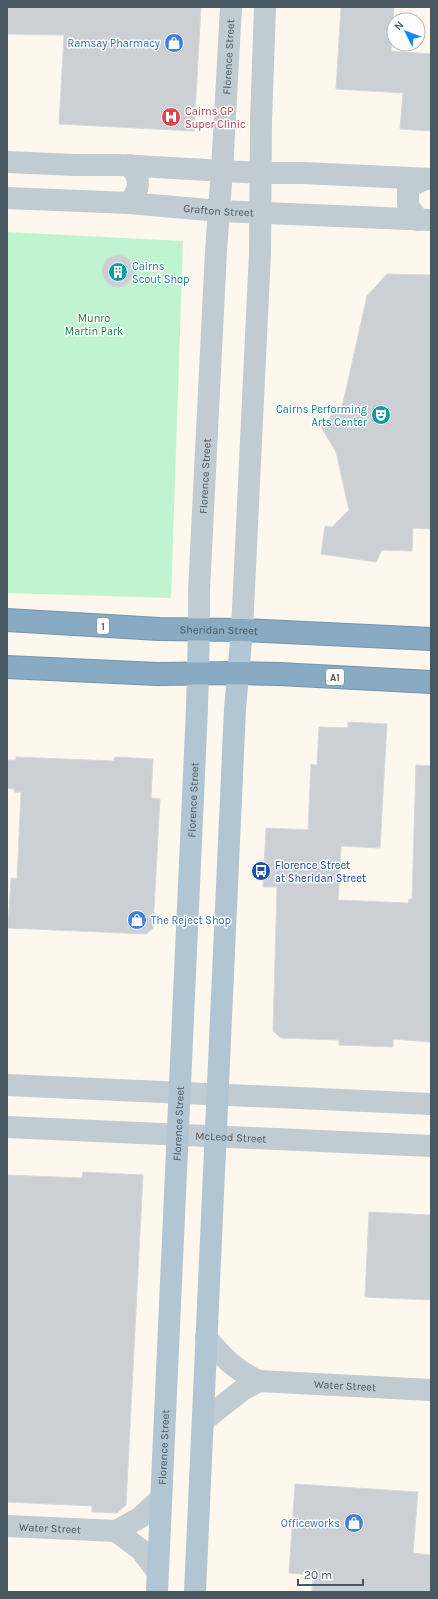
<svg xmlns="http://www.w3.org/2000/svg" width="438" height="1599" font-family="Karla,sans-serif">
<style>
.commercial{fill:#fef7ed;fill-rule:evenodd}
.green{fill:#c0f3cf}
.building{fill:#ccd0d5;stroke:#d6d9de}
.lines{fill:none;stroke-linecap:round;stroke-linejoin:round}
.highway-casing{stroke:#7395af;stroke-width:24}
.minor{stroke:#c0cbd2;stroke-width:22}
.major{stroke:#b1c5d2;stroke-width:22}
.highway{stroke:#88aac3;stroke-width:22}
.labels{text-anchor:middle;stroke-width:3;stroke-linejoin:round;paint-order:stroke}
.shield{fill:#fff;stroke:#7f8a90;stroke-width:1}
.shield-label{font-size:10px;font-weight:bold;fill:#485861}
.shop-label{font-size:11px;fill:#366cbe;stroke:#fff;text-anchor:end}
.street-label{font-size:11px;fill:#485861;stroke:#fff}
.health-label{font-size:11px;fill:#be3a42;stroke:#fff;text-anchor:start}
.culture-label{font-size:11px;fill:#0d838f;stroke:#fff;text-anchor:start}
.park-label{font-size:11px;fill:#128440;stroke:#fff}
.transit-label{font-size:11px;fill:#164399;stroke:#fff;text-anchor:start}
</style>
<rect width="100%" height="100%" fill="#f5f2f3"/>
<path class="commercial" d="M7,7H431V1592H7ZM394,20H418V44H394Z"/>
<path class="green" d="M7,232L183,241L171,598L7,593Z"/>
<g class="building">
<path d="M7,7H201L194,131L59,124L64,35L7,34Z"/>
<path d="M341,7H394L391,51L431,54V131L400,129L403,93L336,89Z"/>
<circle cx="118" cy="271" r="16"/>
<path d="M387,274L431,275V529L413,528L412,551L382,550L376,562L321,554L325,526L332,527L349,510L336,452L321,427L343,403L367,296Z"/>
<path d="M348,722L387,724L380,848L341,846L338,900L408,903L409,899H412L416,765L431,766V1042L393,1039V1047L339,1045V1040L281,1038L273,1031L277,887H263L266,828L308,830L311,764L317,765L319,727L348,728Z"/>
<path d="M16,757L114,761L115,757L153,759L151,798L160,799L153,928L146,934L8,928L11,878L17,879L21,792H14V789L7,788V760H16Z"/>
<path d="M83,1172L143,1175L126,1505L117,1513L92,1512V1506L7,1502V1175L82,1178Z"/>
<path d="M369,1212L431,1215V1300L365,1297Z"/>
<path d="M295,1484L418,1492L413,1553L431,1555V1592H312L313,1575L289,1573Z"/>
</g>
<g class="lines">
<g class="highway-casing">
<g id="highway">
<path id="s7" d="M7,620L159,629L242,630L431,639"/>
<path d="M7,667L157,674L238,673L279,674L431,682"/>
</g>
</g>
<g class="minor">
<path d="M7,162L75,165H119L262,173H303L431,179"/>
<path d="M129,165C142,179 140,189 129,203"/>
<path id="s1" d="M7,198L129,203L219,211L431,220"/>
<path d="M418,220L408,205V187L425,179"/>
<path id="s2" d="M199,630V591L216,251L222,170L231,7"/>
<path d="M242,630L260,253L261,121L265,7"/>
<path d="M7,1085L431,1104"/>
<path id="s3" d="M7,1127L431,1146"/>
<path id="s4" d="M206,1338C225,1358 234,1370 259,1381L431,1390"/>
<path d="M203,1421L241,1391L259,1381"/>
<path id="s5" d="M7,1526L116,1531L141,1517L161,1498"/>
<path d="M116,1531L141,1550L157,1571"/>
</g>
<g class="major">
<path id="s6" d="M157,1592L197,708L199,630"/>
<path d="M195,1592L235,709L242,630"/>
</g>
<use href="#highway" class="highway"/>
</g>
<defs>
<g id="shop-disc" transform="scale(1)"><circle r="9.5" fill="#3f7fe0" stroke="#fff"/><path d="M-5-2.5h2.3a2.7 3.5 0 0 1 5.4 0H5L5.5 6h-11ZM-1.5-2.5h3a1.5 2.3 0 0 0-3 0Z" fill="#fff"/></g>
<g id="hospital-disc" transform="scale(1)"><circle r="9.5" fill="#e0444e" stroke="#fff"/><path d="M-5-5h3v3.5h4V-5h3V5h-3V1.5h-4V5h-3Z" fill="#fff"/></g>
<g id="building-disc" transform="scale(1)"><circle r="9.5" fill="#0f9aa8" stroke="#fff"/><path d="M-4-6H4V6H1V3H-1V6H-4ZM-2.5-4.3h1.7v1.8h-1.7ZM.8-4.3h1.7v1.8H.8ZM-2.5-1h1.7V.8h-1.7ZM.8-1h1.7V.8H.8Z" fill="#fff"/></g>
<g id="theatre-disc" transform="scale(1)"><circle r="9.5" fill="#0f9aa8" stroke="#fff"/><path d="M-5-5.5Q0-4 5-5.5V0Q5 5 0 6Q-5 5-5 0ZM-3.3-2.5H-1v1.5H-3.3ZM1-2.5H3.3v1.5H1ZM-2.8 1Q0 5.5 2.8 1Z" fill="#fff"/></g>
<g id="bus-disc" transform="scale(1)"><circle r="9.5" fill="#1a4fb4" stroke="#fff"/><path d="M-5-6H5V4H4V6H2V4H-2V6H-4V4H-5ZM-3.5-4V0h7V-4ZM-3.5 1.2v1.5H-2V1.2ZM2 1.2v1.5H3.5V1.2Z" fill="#fff"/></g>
</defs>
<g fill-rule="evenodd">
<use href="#shop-disc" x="174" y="43"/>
<use href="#hospital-disc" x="171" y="117"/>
<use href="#building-disc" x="118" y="272"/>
<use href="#theatre-disc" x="381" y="415"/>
<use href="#bus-disc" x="261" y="871"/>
<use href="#shop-disc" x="137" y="920"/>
<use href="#shop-disc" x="354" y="1523"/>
</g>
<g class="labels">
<g class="shield">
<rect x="97" y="618" width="12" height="16" rx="3"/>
<rect x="326" y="669" width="18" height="16" rx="3"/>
</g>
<g class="shield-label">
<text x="103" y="630">1</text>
<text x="335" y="681">A1</text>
</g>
<g class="shop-label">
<text x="160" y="47">Ramsay Pharmacy</text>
<text x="151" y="924" text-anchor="start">The Reject Shop</text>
<text x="340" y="1527">Officeworks</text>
</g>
<g class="street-label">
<text dy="4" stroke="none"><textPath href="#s2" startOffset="574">Florence Street</textPath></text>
<text dy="4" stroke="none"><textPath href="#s1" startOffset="212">Grafton Street</textPath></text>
<text dy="4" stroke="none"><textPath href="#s2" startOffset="154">Florence Street</textPath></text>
<text dy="4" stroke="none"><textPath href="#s7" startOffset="212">Sheridan Street</textPath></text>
<text dy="4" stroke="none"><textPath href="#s6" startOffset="793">Florence Street</textPath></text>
<text dy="4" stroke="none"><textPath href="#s6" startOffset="469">Florence Street</textPath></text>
<text dy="4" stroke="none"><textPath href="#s3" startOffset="224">McLeod Street</textPath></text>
<text dy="4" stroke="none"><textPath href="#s4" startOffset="155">Water Street</textPath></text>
<text dy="4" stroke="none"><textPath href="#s6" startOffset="145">Florence Street</textPath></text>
<text dy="4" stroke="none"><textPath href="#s5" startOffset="43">Water Street</textPath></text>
</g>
<g class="health-label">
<text x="185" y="115">Cairns GP<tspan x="185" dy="13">Super Clinic</tspan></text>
</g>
<g class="culture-label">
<text x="132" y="270">Cairns<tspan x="132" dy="13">Scout Shop</tspan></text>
<text x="367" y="413" text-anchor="end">Cairns Performing<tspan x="367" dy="13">Arts Center</tspan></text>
</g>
<g class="park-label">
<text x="94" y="322">Munro<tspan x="94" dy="13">Martin Park</tspan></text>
</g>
<g class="transit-label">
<text x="275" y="869">Florence Street<tspan x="275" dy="13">at Sheridan Street</tspan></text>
</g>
</g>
<rect width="438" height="1599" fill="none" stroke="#485861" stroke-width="16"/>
<g transform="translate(406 32) rotate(312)"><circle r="19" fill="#ffffff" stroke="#b6bcc0"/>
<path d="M0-3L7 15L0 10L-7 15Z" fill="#0f88f1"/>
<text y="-6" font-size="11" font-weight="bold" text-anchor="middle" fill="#485861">N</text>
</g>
<path d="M298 1579v6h65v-6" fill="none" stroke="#485861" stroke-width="2"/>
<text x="304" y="1579" font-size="12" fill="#485861" stroke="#ffffff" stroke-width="3" paint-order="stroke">20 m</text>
</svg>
